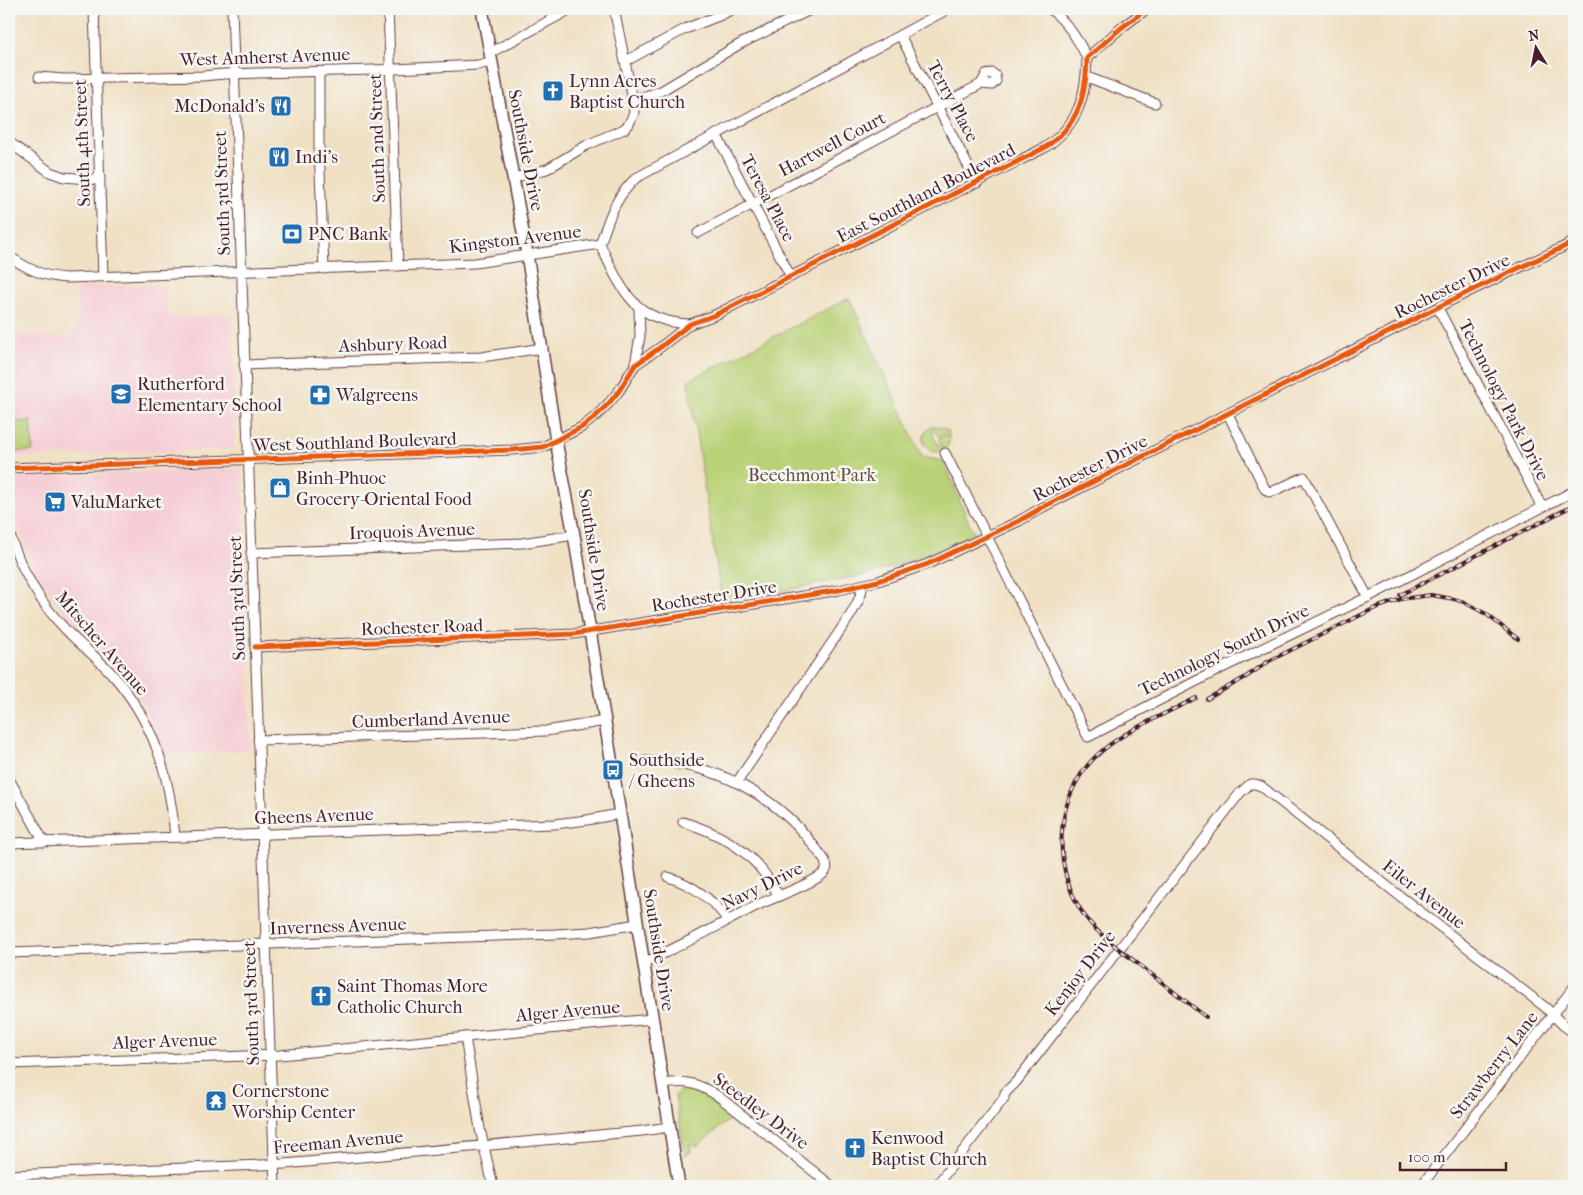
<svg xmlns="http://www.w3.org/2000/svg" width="1583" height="1195" font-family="'IM FELL French Canon',serif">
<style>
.built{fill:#f6cfd6}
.green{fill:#b9d277;stroke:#827851}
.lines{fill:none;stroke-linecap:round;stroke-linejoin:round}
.minor-casing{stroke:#633c42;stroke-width:11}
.major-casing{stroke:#633c42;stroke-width:14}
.minor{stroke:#fff;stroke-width:9}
.major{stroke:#fff;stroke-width:11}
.rail-casing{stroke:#4a1f2b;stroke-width:4}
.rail{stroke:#f6f6f2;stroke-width:2;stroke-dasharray:5.5;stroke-linecap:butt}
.cycleway-casing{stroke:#f6f6f2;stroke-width:8}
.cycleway{stroke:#e8590c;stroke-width:5}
.labels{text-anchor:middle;stroke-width:5;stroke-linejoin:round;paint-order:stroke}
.street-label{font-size:18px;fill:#4a1f2b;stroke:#f6f6f2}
.poi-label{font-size:18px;fill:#4a1f2b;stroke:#f6f6f2;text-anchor:start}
.park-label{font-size:18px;fill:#664c3e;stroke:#f6f6f2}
</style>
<rect width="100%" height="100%" fill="#f6f6f2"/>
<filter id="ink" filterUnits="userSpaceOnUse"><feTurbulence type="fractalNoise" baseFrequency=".02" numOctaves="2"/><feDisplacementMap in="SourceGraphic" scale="10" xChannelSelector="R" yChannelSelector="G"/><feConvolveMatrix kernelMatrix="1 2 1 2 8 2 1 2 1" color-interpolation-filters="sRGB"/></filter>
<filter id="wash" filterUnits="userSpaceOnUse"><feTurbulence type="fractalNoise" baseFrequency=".0096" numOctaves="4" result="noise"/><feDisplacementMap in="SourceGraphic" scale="20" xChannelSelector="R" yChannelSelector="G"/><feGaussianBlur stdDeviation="1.12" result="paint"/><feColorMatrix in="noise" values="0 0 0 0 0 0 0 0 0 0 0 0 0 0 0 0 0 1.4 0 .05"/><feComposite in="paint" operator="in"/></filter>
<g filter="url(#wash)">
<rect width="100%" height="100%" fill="#f0e1c5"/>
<g class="built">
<path d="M166,284L168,317L232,315L235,449L9,458V335L11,334L69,338L77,326L78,287Z"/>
<path d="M242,467L250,750L167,754L133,685L67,617L37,576L16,523L10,478Z"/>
</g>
<g class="green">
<path d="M849,298L922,457L944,461L970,526L975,533L904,564L860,576L722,602L688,381Z"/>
<path d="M31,421L33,451L13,452L12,422Z"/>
<path d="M934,426L944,428L949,432L939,437L934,431L932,432L936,442L940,447L942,446L939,441V439L949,434C952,447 943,454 931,451L924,444C922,435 926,429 934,426Z"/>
<path d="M683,1087C703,1087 719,1104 734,1116L697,1146L694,1147L693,1144H690L691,1152L685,1155L675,1096C681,1084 697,1091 705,1097L706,1096L699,1090Z"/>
</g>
</g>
<g filter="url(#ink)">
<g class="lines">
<g class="minor-casing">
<g id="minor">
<path d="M94,9L103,276"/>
<path d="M232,9L275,1186"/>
<path d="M388,9L398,266"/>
<path d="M614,9L633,100"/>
<path d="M1050,9C1067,22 1078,39 1087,58"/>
<path d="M900,35L977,183"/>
<path d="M490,53L571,9"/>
<path d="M626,61L685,29L721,15L733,9"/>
<path d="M319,72V147L324,269"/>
<path d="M39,77L64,79L202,76L224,74L374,70L478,65L491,62"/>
<path d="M1087,77L1155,103"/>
<path d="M716,134L791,277"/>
<path d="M9,142L50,172L64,177L100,180"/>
<path d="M514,178L547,169L587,145L624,129L629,124L634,113L633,100L661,91L740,44L812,9"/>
<path d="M698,233L981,84L992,85L996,81L995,75L992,73L986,75L981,84"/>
<path d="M600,244C621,289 634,322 690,324"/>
<path d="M9,256C27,269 44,277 67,278L475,263L600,244C610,216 614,199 636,178L948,9"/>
<path d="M1438,308L1542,507"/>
<path d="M244,365L481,357L543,348"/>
<path d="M635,365L640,336L639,309"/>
<path d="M1228,414L1265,489L1269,492L1276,490L1304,477L1368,597"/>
<path d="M945,453L1088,737L1218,670L1368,597L1574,491"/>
<path d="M9,468L512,450L543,447L582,427L596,416L609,403L619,391L635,365L658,349L690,324L715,315L1044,148C1078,126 1086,97 1087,58L1121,28L1144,11"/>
<path d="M9,532C20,568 39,602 66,630C82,647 102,661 117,680C156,727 170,778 175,837"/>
<path d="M251,553L494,544L522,543L574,535"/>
<path d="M255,647L574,634L839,590L878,581L928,564L1019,521L1043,507L1468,292L1574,242"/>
<path d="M258,740L546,731L605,721"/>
<path d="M9,779L44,842"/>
<path d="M737,782L850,616C855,607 863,595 862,585"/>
<path d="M683,822C713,831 745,847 764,873C769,880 774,888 779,896"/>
<path d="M9,843L555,824L587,820L619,814"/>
<path d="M668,877C694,885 712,899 728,920"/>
<path d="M9,953L555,934L590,932L637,924"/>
<path d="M643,963C684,945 722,923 762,903C776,897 814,883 824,873C831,866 822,856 817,850C777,795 714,762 645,761"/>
<path d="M465,1037L480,1129L493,1186"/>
<path d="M9,1064L280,1055L652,1019"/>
<path d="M663,1084C687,1080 697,1083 718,1096L832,1186"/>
<path d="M9,1175L285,1164L642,1131L669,1127"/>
<path d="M936,1186L1004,1098L1005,1093L1016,1082L1041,1050L1240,793L1250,784H1255L1261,786L1392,890L1545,1007L1563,1025L1574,1033"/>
<path d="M1421,1186L1574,987"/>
</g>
</g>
<g class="major-casing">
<path id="major" d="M482,9L527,254L556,441L574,535L613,770L679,1186"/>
</g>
<use href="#minor" class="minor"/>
<use href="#major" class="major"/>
<g class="rail-casing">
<g id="rail">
<path d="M1400,595L1574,505"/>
<path d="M1196,698C1165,714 1130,728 1103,750C1051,792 1049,875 1091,924C1104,939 1122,951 1137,963C1160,981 1183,999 1206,1017"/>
<path d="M1207,699L1246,677L1269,661L1373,609L1401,599L1431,595L1454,599L1464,602L1486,614L1518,639"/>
</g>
</g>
<use href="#rail" class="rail"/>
<g class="cycleway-casing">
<g id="cycleway">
<path d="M9,468L512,450L543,447L582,427L596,416L609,403L619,391L635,365L658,349L690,324L715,315L1044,148C1078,126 1086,97 1087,58L1121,28L1144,11"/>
<path d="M255,647L574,634L839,590L878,581L928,564L1019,521L1043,507L1468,292L1574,242"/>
</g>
</g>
<use href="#cycleway" class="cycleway"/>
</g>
</g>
<defs>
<g id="church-square" transform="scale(1.125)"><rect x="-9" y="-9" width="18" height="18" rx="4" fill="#1f6fb2" stroke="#f6f6f2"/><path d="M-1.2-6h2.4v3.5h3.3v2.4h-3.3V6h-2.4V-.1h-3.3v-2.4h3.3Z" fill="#fff"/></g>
<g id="restaurant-square" transform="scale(1.125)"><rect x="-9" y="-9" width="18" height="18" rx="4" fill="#1f6fb2" stroke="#f6f6f2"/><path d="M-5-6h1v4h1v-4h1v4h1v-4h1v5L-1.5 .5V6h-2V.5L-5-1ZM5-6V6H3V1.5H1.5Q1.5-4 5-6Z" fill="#fff"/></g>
<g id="bank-square" transform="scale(1.125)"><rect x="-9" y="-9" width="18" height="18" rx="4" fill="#1f6fb2" stroke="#f6f6f2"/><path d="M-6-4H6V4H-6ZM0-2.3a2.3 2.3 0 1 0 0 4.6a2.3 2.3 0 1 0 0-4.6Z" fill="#fff"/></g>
<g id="school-square" transform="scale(1.125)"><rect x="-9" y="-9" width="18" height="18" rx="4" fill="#1f6fb2" stroke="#f6f6f2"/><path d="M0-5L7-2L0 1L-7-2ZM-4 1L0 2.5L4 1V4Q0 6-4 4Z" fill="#fff"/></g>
<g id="pharmacy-square" transform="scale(1.125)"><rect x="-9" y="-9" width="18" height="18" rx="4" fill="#1f6fb2" stroke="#f6f6f2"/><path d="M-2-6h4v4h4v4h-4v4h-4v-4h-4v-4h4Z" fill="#fff"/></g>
<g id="shop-square" transform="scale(1.125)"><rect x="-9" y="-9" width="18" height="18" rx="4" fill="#1f6fb2" stroke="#f6f6f2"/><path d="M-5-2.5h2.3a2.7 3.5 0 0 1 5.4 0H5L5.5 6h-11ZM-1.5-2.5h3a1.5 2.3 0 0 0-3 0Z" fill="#fff"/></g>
<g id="supermarket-square" transform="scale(1.125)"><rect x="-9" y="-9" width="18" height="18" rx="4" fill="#1f6fb2" stroke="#f6f6f2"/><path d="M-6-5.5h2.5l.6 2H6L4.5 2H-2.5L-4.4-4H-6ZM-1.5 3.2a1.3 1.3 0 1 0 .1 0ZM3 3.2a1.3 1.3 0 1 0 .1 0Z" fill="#fff"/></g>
<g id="bus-square" transform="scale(1.125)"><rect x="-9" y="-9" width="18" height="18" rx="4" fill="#1f6fb2" stroke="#f6f6f2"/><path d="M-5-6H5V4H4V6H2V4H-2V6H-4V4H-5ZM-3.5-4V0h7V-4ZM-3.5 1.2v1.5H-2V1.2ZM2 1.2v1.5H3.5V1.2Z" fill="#fff"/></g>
<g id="temple-square" transform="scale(1.125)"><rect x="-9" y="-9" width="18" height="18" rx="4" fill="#1f6fb2" stroke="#f6f6f2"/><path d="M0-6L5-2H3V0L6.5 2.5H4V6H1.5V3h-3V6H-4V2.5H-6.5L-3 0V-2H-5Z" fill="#fff"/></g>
</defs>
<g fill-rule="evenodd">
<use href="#church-square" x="553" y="91"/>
<use href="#restaurant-square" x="281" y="106"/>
<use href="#restaurant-square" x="279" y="157"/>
<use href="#bank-square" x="292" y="234"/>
<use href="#school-square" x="121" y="394"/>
<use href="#pharmacy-square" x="320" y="395"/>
<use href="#shop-square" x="280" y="488"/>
<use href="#supermarket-square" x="55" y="502"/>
<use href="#bus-square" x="613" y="770"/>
<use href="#church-square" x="321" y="996"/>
<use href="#temple-square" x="216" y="1101"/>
<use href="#church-square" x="855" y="1148"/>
</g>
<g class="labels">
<g class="street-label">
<text transform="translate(265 57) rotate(-2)" y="6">West Amherst Avenue</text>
<text transform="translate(953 101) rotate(62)" y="6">Terry Place</text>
<text transform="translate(377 138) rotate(-92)" y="6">South 2nd Street</text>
<text transform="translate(82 143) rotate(-92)" y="6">South 4th Street</text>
<text transform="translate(832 144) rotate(-28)" y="6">Hartwell Court</text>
<text transform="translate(526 150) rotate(79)" y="6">Southside Drive</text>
<text transform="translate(222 193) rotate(-92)" y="6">South 3rd Street</text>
<text transform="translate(926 193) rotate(-27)" y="6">East Southland Boulevard</text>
<text transform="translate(768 198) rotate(62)" y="6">Teresa Place</text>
<text transform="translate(515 239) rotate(-7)" y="6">Kingston Avenue</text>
<text transform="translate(1452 286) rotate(-26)" y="6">Rochester Drive</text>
<text transform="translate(393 344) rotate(-2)" y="6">Ashbury Road</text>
<text transform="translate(1504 400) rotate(63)" y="6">Technology Park Drive</text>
<text transform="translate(355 442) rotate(-2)" y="6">West Southland Boulevard</text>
<text transform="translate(1090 468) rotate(-27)" y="6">Rochester Drive</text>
<text transform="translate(412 531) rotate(-2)" y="6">Iroquois Avenue</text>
<text transform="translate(594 550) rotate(81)" y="6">Southside Drive</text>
<text transform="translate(714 596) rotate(-9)" y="6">Rochester Drive</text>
<text transform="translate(237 598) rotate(-92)" y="6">South 3rd Street</text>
<text transform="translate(422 627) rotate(-2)" y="6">Rochester Road</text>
<text transform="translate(102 643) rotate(49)" y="6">Mitscher Avenue</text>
<text transform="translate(1224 650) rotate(-26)" y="6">Technology South Drive</text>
<text transform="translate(431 719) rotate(-2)" y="6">Cumberland Avenue</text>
<text transform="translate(314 816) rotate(-2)" y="6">Gheens Avenue</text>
<text transform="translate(762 886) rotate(-26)" y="6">Navy Drive</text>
<text transform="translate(1424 894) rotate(38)" y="6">Eiler Avenue</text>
<text transform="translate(338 926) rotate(-2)" y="6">Inverness Avenue</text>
<text transform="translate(659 950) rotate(81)" y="6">Southside Drive</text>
<text transform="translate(1080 973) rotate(-52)" y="6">Kenjoy Drive</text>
<text transform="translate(251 1003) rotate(-92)" y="6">South 3rd Street</text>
<text transform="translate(568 1011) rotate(-5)" y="6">Alger Avenue</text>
<text transform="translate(165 1041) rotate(-2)" y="6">Alger Avenue</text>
<text transform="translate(1494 1065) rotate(-52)" y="6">Strawberry Lane</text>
<text transform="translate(761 1111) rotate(37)" y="6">Steedley Drive</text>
<text transform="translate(338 1142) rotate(-5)" y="6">Freeman Avenue</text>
</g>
<g class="poi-label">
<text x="569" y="87">Lynn Acres<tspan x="569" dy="21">Baptist Church</tspan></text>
<text x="265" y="112" text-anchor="end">McDonald's</text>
<text x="295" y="163">Indi's</text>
<text x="308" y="240">PNC Bank</text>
<text x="137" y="390">Rutherford<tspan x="137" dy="21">Elementary School</tspan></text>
<text x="336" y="401">Walgreens</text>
<text x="296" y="484">Binh-Phuoc<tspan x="296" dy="21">Grocery-Oriental Food</tspan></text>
<text x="71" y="508">ValuMarket</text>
<text x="629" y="766">Southside<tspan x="629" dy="21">/ Gheens</tspan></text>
<text x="337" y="992">Saint Thomas More<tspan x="337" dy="21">Catholic Church</tspan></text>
<text x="232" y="1097">Cornerstone<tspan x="232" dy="21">Worship Center</tspan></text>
<text x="871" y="1144">Kenwood<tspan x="871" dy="21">Baptist Church</tspan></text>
</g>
<g class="park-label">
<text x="812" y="481">Beechmont Park</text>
</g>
</g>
<rect width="1583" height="1195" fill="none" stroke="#f6f6f2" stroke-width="30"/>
<g transform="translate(1536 48) rotate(350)" stroke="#f6f6f2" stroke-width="4" paint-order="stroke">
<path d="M0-4L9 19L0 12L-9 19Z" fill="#4a1f2b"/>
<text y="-8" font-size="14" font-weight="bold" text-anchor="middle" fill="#4a1f2b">N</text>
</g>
<path d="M1400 1162v8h106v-8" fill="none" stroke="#4a1f2b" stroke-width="2.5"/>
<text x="1408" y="1162" font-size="15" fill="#4a1f2b" stroke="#f6f6f2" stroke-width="4" paint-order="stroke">100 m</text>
</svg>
